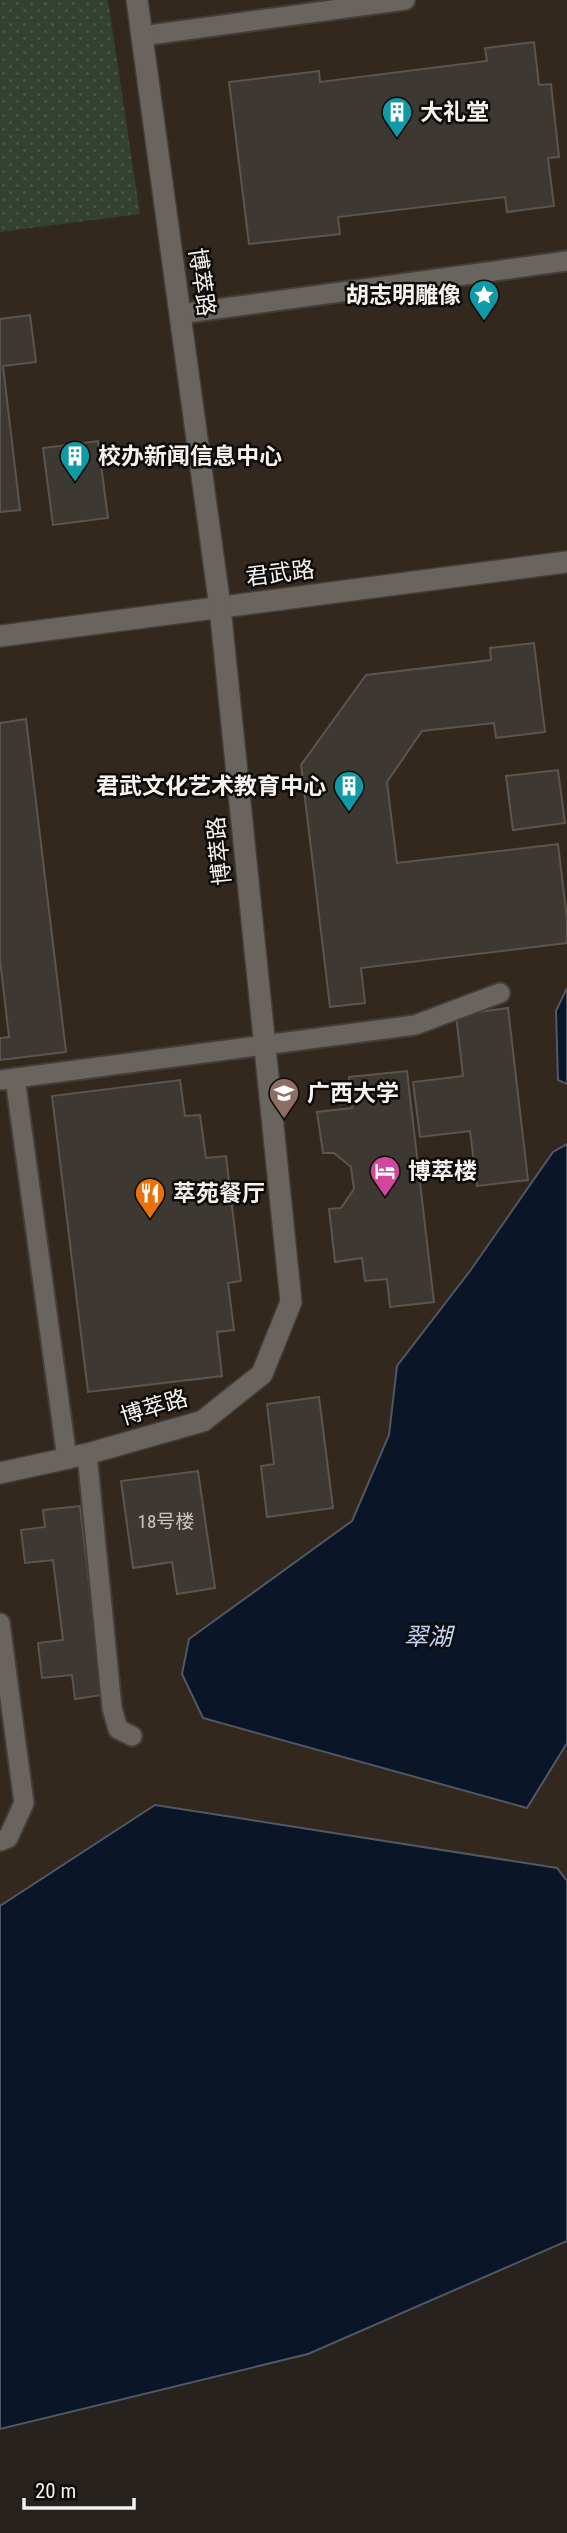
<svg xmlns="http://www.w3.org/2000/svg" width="567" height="2533" font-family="'Roboto Condensed','Noto Sans SC',sans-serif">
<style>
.built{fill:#32281e}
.grass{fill:url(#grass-dots)}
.water{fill:#0a1527;stroke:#515763;stroke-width:2}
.building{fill:#3e3832;stroke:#5b554f;stroke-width:2}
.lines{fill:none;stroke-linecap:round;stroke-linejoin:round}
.service-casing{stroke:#433e3a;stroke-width:23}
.minor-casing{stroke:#433e3a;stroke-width:24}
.service{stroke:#6a645e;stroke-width:19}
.minor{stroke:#6a645e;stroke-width:21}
.labels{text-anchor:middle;stroke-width:5;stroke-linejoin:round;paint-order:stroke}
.number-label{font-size:19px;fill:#c8c4c0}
.poi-label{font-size:23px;font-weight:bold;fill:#f6f2ef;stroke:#0e0c0a;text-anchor:start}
.street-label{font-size:23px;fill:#f6f2ef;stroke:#0e0c0a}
.water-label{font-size:24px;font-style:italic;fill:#c0d6fb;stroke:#0e0c0a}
</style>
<defs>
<pattern id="grass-dots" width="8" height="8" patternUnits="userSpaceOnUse" patternTransform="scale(1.75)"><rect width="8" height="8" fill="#354130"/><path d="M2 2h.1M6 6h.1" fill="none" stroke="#495444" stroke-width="1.8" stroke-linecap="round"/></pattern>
</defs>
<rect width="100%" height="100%" fill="#27221d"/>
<path class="built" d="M0,0H567V2241L308,2354L0,2429Z"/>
<path class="grass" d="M0,0H108L140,214L0,232Z"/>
<g class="water">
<path d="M567,988V1084L558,1080L556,1011Z"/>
<path d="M567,1144V1743L527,1808L203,1718L182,1674L189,1639L352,1521L389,1435L397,1366L470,1271L553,1152Z"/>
<path d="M155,1805L557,1868L567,1881V2241L308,2354L0,2429V1906Z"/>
</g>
<g class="building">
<path d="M534,42L539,85L551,84L559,157L548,158L554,206L507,212L505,197L338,217L340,234L249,244L229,82L319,71L320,82L487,61L485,48Z"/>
<path d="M30,315L36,362L3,366L20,510L0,512V319Z"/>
<path d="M98,441L108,518L53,525L43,448Z"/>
<path d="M534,643L545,732L496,738L494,723L422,731L387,782L397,863L558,844L567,919V943L361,968L365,1003L330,1007L301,765L366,675L491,660L490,648Z"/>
<path d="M26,719L66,1052L0,1060V1038L9,1037L0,960V723Z"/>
<path d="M558,770L565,823L513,830L506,776Z"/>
<path d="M508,1008L528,1180L477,1186L470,1131L420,1137L413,1082L463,1076L456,1015Z"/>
<path d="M407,1071L434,1302L390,1307L387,1279L365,1281L362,1258L335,1262L329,1209L341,1208L354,1189L351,1167L334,1153H323L317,1112L352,1108L349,1077Z"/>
<path d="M180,1080L185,1116L200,1115L206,1158L226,1156L241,1281L228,1283L234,1330L217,1332L222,1376L88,1392L52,1096Z"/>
<path d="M319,1397L333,1508L267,1517L261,1466L274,1464L267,1404Z"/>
<path d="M198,1471L215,1588L177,1594L172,1562L133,1568L121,1481Z"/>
<path d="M80,1506L102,1695L75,1699L72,1675L42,1678L38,1643L63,1640L53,1560L25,1563L21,1530L45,1527L43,1510Z"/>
</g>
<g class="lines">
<g class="service-casing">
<g id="service">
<path d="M142,36L405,0"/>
<path d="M180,314L567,261"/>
<path d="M15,1078L67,1459"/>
<path d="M0,1080L415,1025L500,993"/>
<path d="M87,1454L112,1708L118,1729L132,1736"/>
<path d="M0,1623L24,1803L8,1838L0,1841"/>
</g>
</g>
<g class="minor-casing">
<g id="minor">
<path d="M0,636L567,562"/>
<path d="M0,1473L87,1454L203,1421L262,1374L291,1302L220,607L137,0"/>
</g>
</g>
<use href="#service" class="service"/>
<use href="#minor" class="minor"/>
</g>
<defs>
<g id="building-pin" transform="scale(1.575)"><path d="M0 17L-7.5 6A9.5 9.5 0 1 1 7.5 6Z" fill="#0f9aa8" stroke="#0e0c0a"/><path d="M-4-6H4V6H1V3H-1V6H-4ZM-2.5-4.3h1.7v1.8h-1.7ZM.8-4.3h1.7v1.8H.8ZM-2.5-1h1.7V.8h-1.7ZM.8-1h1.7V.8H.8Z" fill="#fff"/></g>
<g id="sight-pin" transform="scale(1.575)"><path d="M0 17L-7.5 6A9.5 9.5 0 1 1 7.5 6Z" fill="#0f9aa8" stroke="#0e0c0a"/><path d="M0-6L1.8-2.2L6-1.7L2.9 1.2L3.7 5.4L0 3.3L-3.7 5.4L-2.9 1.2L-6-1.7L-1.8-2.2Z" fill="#fff"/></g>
<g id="university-pin" transform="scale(1.575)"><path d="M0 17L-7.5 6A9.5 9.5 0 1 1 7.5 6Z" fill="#8d6e63" stroke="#0e0c0a"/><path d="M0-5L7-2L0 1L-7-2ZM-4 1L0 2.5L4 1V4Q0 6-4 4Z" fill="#fff"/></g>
<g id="hotel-pin" transform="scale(1.575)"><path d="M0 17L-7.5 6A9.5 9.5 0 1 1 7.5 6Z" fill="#d1479c" stroke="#0e0c0a"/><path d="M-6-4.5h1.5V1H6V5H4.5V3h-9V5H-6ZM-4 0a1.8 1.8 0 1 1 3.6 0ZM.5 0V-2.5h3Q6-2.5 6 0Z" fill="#fff"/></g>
<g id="restaurant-pin" transform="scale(1.575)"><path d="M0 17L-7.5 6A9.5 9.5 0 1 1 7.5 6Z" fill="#e8710a" stroke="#0e0c0a"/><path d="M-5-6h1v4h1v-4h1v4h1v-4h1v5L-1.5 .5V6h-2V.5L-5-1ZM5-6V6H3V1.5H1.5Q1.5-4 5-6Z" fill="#fff"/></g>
</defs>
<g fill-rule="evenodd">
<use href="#building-pin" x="397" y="112"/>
<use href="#sight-pin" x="484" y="295"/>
<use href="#building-pin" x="75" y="456"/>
<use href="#building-pin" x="349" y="786"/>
<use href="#university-pin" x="284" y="1093"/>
<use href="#hotel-pin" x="385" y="1171"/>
<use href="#restaurant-pin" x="150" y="1193"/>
</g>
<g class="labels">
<g class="number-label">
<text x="166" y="1528">18号楼</text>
</g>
<g class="poi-label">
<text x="420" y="120">大礼堂</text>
<text x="461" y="303" text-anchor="end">胡志明雕像</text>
<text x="98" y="464">校办新闻信息中心</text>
<text x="326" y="794" text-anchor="end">君武文化艺术教育中心</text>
<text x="307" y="1101">广西大学</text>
<text x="408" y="1179">博萃楼</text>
<text x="173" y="1201">萃苑餐厅</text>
</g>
<g class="street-label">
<text transform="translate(202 282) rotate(82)" y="8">博萃路</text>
<text transform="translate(280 573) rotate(-7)" y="8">君武路</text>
<text transform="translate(219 851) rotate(-96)" y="8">博萃路</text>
<text transform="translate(154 1407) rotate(-17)" y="8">博萃路</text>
</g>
<g class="water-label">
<text x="428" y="1645">翠湖</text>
</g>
</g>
<path d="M24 2498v10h110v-10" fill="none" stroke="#f6f2ef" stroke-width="3.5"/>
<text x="35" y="2498" font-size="21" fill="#f6f2ef" stroke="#0e0c0a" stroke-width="5" paint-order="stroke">20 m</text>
</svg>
